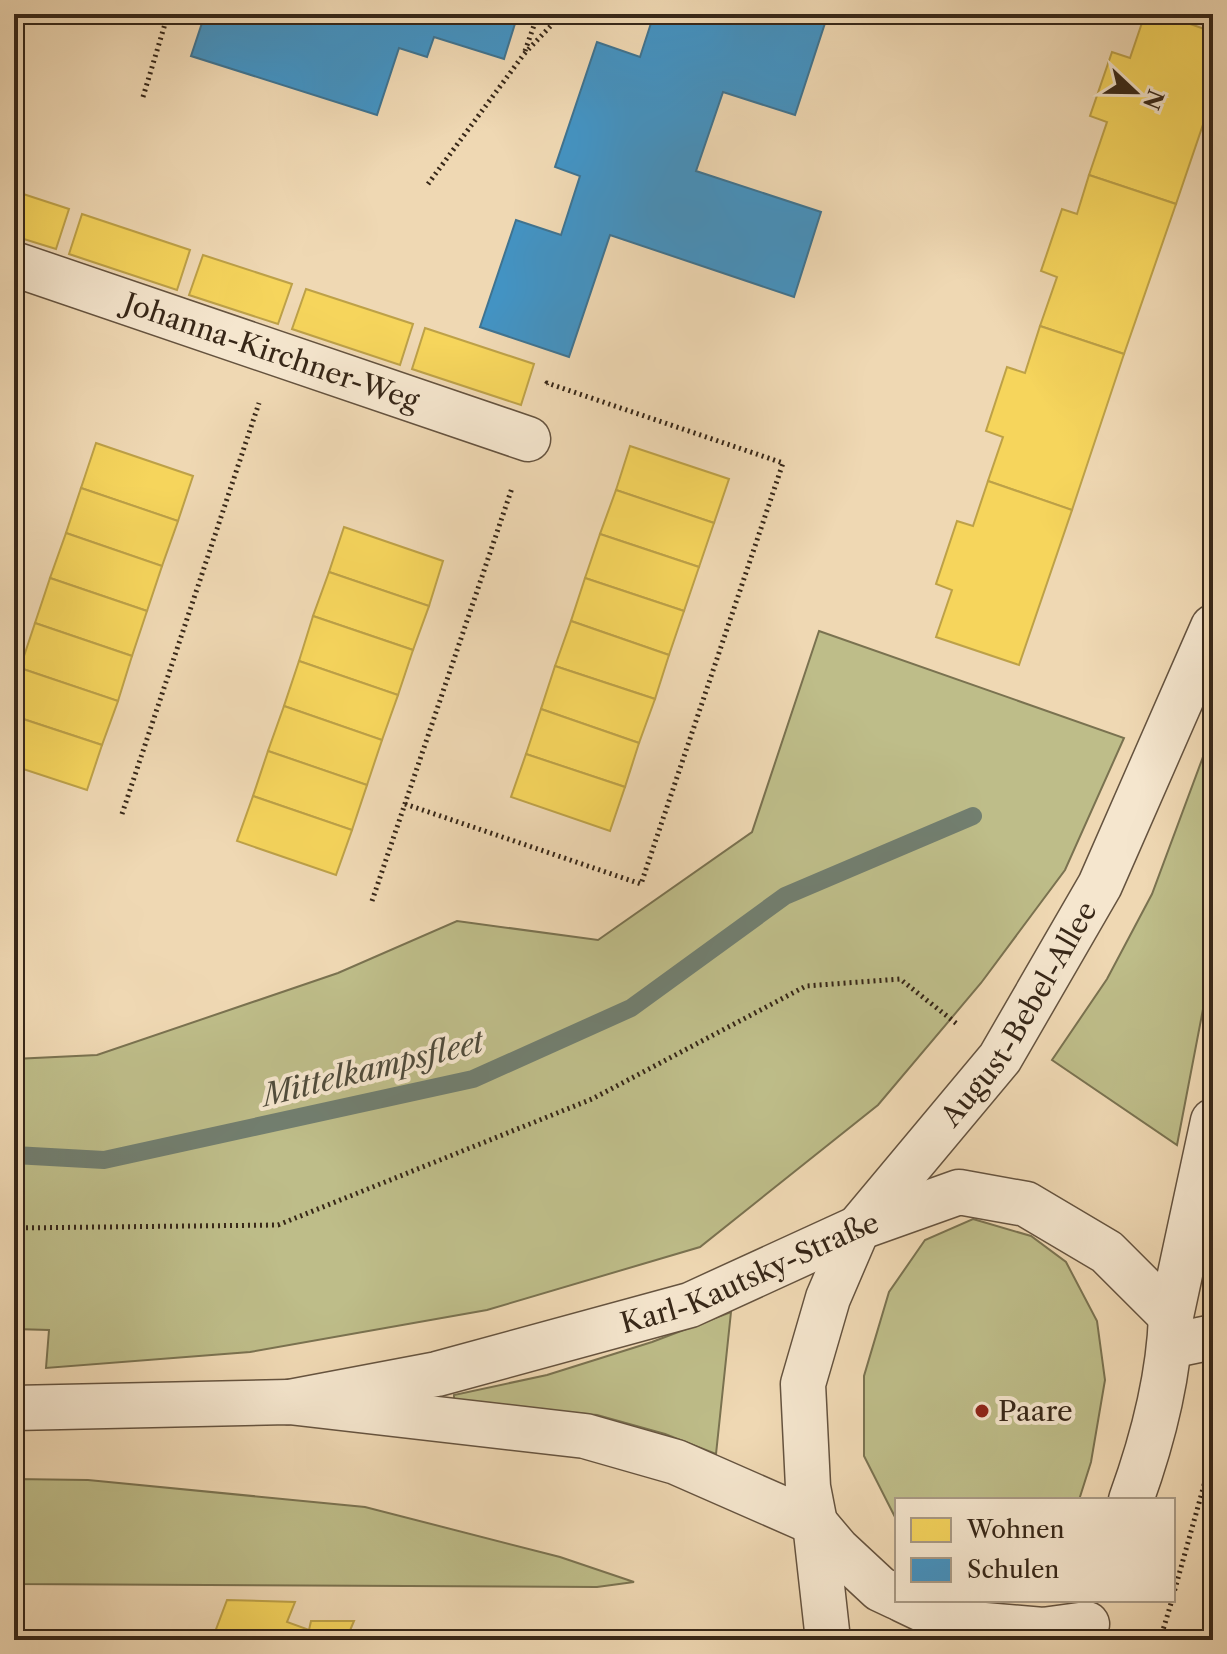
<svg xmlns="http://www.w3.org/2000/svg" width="1227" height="1654" font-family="'Libre Caslon Text',serif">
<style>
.green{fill:#bebd89;stroke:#7a7250;stroke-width:2}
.homes{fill:#f6d55c;stroke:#bda148;stroke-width:2}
.schools{fill:#4393c3;stroke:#3f7390;stroke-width:2}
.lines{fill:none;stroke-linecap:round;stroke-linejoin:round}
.stream{stroke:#727f70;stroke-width:18}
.minor-casing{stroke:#65533f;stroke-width:47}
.path{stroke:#372718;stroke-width:5;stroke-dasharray:2 4;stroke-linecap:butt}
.minor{stroke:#f5e6ce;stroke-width:44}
.poi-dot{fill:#8f2418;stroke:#f5e6ce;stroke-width:3}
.labels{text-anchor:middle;stroke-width:8;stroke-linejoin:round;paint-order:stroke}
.street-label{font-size:28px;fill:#372718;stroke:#f5e6ce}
.poi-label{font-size:28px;fill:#372718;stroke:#f5e6ce;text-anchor:start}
.water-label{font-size:30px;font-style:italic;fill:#504c3c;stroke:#f5e6ce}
</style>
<rect width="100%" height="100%" fill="#efd8b3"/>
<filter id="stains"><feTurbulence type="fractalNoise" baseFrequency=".0025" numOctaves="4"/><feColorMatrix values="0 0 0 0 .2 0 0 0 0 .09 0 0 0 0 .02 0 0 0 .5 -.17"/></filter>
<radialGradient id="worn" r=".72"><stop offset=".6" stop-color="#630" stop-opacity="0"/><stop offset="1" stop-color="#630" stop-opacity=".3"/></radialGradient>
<g class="green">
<path d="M819,631L1124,738L1065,870L981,983L878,1105L700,1247L487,1310L250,1352L46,1368L49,1330L14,1329V1059L97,1055L338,973L457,921L598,940L752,832Z"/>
<path d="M1213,730V957L1177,1145L1052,1060L1107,979L1152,894Z"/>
<path d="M973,1219L1031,1236L1066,1262L1097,1321L1105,1380L1091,1462L1079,1500H897V1521L864,1456V1376L889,1292L925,1240Z"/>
<path d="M731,1312L716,1454L665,1434L597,1415L454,1402V1395L547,1375L652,1342Z"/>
<path d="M14,1479L88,1480L365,1507L560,1557L634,1582L597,1587L14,1584Z"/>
</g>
<g class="homes">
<path d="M1145,14H1162L1213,32V95L1176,204L1089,175L1107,122L1090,116L1112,52L1130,58Z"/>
<path d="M1089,175L1176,204L1124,354L1040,326L1057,277L1041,271L1062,209L1077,214Z"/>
<path d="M14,191L69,209L56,249L14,236Z"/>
<path d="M82,214L190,250L177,290L69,254Z"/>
<path d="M203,255L292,284L278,324L189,295Z"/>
<path d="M306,289L413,324L400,365L292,329Z"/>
<path d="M1040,326L1124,354L1072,510L988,481L1003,437L986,431L1007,367L1025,373Z"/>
<path d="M425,328L534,364L521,405L412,369Z"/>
<path d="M96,443L193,476L178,521L81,488Z"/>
<path d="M630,446L729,479L714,523L616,490Z"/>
<path d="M988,481L1072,510L1019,665L936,637L952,590L936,584L957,521L973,526Z"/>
<path d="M81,488L178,521L162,566L66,533Z"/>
<path d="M616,490L714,523L699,567L600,534Z"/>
<path d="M344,527L443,561L429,606L329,572Z"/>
<path d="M66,533L162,566L147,611L50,578Z"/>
<path d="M600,534L699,567L684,611L585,578Z"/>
<path d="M329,572L429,606L413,650L313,616Z"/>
<path d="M50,578L147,611L132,656L35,623Z"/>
<path d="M585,578L684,611L669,655L571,621Z"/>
<path d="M313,616L413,650L398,695L299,661Z"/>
<path d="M571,621L669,655L655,699L555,666Z"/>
<path d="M35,623L132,656L118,701L20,668Z"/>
<path d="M299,661L398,695L382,740L284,706Z"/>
<path d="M555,666L655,699L639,743L541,709Z"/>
<path d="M20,668L118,701L102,745L14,716V686Z"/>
<path d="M284,706L382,740L367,785L268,751Z"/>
<path d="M541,709L639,743L625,787L526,754Z"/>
<path d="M14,716L102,745L87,790L14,766Z"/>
<path d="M268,751L367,785L352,830L253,796Z"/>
<path d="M526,754L625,787L610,831L511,797Z"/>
<path d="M253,796L352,830L336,875L237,841Z"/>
<path d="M227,1600L295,1602L287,1622L309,1630L311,1621H354L346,1640H212Z"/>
</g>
<g class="schools">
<path d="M205,14H518L504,59L434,37L427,57L399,48L377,115L191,56Z"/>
<path d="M654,14H828L795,115L723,92L696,171L821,212L794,297L610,235L569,357L480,327L516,220L561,235L580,176L555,167L597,42L640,57Z"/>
</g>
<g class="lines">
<path class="stream" d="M14,1155L104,1160L473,1079L631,1008L785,896L973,816"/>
<g class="minor-casing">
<g id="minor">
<path id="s1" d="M14,264L528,439"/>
<path d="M1170,1346L1213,1337"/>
<path id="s2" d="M289,1402L437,1374L690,1305L858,1228L959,1192L1026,1204L1107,1252L1171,1316"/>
<path d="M14,1408L289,1402L585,1436L676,1462L815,1523L837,1549L880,1589L897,1597"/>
<path d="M1131,1500C1152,1442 1169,1377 1171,1316L1213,1121"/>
<path d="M903,1600L949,1622L1043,1630L1087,1624"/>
<path id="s3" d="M828,1640L815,1523L808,1487L803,1384L828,1298L858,1228L1000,1058L1100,885L1213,627"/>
</g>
</g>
<g class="path">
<path d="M525,51L538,14"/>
<path d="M143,97L168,14"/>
<path d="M428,184L524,54L562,14"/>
<path d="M405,804L641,884L783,463L547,383L545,387"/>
<path d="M122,814L259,403"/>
<path d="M372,901L512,488"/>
<path d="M14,1228L278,1225L592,1099L806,986L900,979L957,1024"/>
<path d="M1173,1596L1213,1453"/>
<path d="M1160,1640L1172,1600"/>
</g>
<use href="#minor" class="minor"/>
</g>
<circle class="poi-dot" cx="982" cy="1411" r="8"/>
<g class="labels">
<g class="street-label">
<text dy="10" stroke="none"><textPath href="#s1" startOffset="272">Johanna-Kirchner-Weg</textPath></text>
<text dy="10" stroke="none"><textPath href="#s3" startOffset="692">August-Bebel-Allee</textPath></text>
<text dy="10" stroke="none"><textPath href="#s2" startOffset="480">Karl-Kautsky-Straße</textPath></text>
</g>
<g class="poi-label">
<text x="998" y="1421">Paare</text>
</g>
<g class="water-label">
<text transform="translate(373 1069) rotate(-14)" y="10">Mittelkampsfleet</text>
</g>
</g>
<rect width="1227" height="1654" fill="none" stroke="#efd8b3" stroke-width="48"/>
<rect x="16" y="16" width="1195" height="1622" fill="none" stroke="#372718" stroke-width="4"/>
<rect x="24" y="24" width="1179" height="1606" fill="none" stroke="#372718" stroke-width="2"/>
<rect x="895" y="1498" width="280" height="104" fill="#f5e6ce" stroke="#a99a85" stroke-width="2"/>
<rect x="911" y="1518" width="40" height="24" fill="#f6d55c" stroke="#a99a85" stroke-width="2"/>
<text x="967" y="1538" font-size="24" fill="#372718">Wohnen</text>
<rect x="911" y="1558" width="40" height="24" fill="#4393c3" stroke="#a99a85" stroke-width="2"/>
<text x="967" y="1578" font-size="24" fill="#372718">Schulen</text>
<g transform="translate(1135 92) rotate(112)" stroke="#f5e6ce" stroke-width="6" paint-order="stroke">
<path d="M0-6L14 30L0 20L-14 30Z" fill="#372718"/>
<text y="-12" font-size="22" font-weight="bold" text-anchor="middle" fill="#372718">N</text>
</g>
<rect width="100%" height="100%" filter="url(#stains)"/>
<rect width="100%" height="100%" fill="url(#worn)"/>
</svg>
